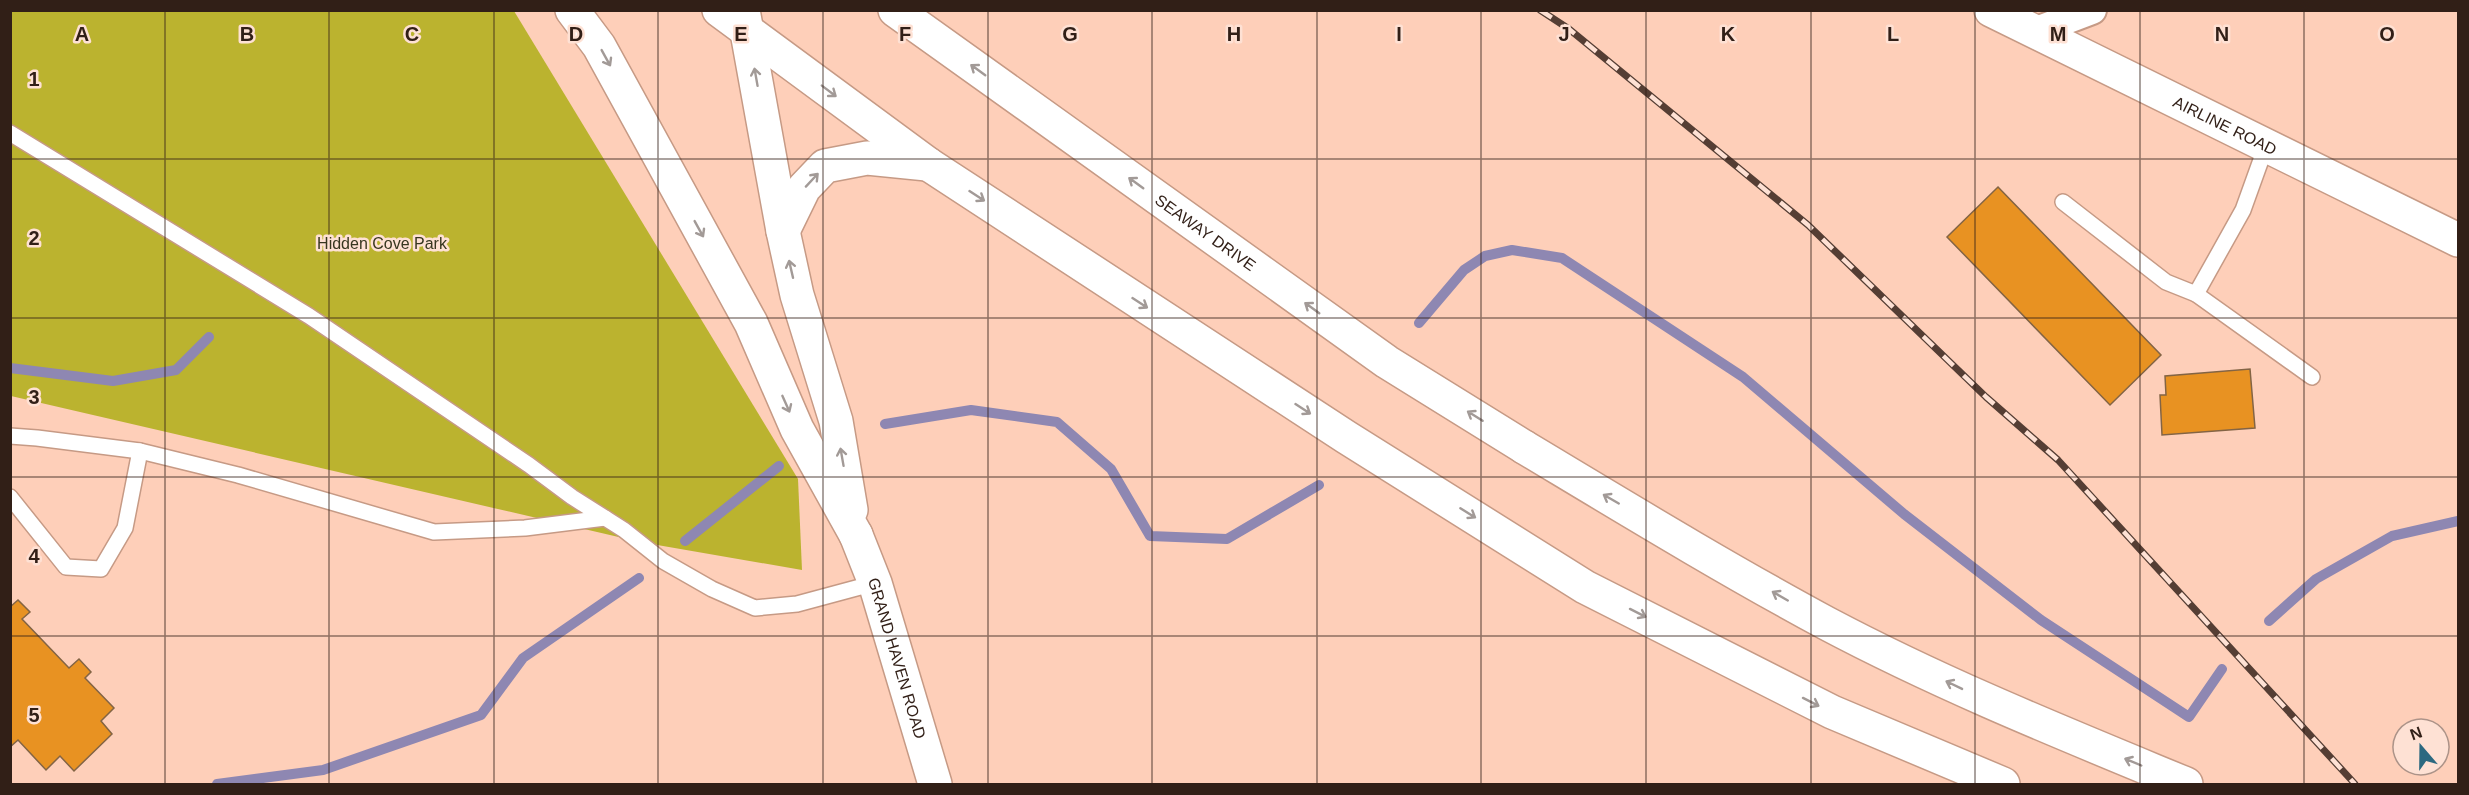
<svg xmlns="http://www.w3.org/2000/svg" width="2469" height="795" font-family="Arial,sans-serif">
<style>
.green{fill:#bbb32f}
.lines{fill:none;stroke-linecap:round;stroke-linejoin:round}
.stream{stroke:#8e87b2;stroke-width:10}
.building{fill:#e89222;stroke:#836444;stroke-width:1.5}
.service-casing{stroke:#c69a85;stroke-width:18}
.minor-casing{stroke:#c69a85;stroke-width:32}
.secondary-casing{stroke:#c69a85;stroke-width:36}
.trunk-casing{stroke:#c69a85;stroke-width:36}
.motorway-casing{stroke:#c69a85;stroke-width:36}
.service{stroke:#fff;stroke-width:15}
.minor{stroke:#fff;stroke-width:28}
.secondary{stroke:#fff;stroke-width:33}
.trunk{stroke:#fff;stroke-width:33}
.motorway{stroke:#fff;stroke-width:33}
.rail-casing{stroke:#553e34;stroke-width:7}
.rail{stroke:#fee1d4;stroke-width:4.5;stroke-dasharray:14;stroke-linecap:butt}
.oneway{stroke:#a29a97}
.grid{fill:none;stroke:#311f17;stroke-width:1.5;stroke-opacity:0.55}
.labels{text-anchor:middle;stroke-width:5;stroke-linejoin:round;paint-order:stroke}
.street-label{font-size:16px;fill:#311f17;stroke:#fee1d4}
.park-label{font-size:16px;fill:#37361f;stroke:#fee1d4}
.grid-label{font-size:20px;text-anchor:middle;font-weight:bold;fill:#311f17;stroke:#fee1d4;stroke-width:5;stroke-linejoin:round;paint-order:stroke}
</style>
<rect width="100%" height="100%" fill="#fecfb9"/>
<path class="green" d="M11,11H514L798,479L802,570L640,542L11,396Z"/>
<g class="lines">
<g class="stream">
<path d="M1419,323L1464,270L1485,256L1512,250L1562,258L1743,377L1904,514L2041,620L2189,717L2222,669"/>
<path d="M10,368L113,381L176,370L209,337"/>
<path d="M885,424L971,410L1057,422L1111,469L1150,536L1227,539L1319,485"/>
<path d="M685,541L779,466"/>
<path d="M2269,621L2316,579L2392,536L2458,521"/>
<path d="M217,784L323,770L481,715L523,658L639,578"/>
</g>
</g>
<g class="building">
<path d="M1998,187L2161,355L2110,405L1947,237Z"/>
<path d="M2250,369L2255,428L2162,435L2160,395H2166L2165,376Z"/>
<path d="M18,600L30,612L22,619L69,668L79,659L91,672L85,678L114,708L101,721L112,734L74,771L60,756L46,770L18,740L10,747V607Z"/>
</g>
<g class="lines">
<g class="service-casing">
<g id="service">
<path d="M10,133L309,316L529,465L572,497L624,530L663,561L712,589L755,608L797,604L875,583"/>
<path d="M2063,202L2166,282L2196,294L2243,210L2266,146"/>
<path d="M2196,294L2312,377"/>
<path d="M10,436L37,438L140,451L238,475L434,532L525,528L605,518"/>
<path d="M10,497L66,567L101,569L125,528L140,451"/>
</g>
</g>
<g class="minor-casing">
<path id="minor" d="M2034,32L2092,10"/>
</g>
<g class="secondary-casing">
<g id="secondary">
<path id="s1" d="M1991,10L2458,240"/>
<path id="s2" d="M856,535L875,583L935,784"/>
</g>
</g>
<g class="trunk-casing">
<g id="trunk">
<path d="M572,10L599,46L751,323L797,429L856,535"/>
<path d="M719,10L928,164"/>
<path d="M743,10L783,231L797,295L836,421L851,510"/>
<path id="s3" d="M895,10L1387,362L1524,447"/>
<path d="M783,231L804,188L825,166L867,158L927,164"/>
</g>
</g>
<g class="motorway-casing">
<g id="motorway">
<path d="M928,164L1346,437L1585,587L1832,712L2003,784"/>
<path d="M1524,447C1624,507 1724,568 1826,623C1943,685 2065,734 2186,784"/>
</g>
</g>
<use href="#service" class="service"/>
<use href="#minor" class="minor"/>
<use href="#secondary" class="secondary"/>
<use href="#trunk" class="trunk"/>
<use href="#motorway" class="motorway"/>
<g class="rail-casing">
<path id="rail" d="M1540,10L1569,29L1808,225L1986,397L2058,460L2355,784"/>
</g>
<use href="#rail" class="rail"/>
</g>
<defs><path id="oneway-shaft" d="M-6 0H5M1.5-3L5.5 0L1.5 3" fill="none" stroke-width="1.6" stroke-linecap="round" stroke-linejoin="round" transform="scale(1.5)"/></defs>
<g class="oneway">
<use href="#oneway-shaft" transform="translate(606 58) rotate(61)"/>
<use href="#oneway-shaft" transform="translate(978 70) rotate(-144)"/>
<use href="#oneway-shaft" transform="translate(756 77) rotate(-100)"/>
<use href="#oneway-shaft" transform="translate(829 91) rotate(37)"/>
<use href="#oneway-shaft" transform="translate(812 180) rotate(-47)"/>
<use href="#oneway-shaft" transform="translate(1136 183) rotate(-144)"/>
<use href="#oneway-shaft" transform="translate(977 196) rotate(33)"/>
<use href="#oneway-shaft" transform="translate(699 229) rotate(61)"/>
<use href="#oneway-shaft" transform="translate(791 269) rotate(-103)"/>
<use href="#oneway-shaft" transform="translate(1140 303) rotate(33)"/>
<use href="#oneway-shaft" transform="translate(1312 308) rotate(-144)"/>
<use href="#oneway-shaft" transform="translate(786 404) rotate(66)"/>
<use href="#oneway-shaft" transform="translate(1303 409) rotate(33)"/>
<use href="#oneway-shaft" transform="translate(1475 416) rotate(-148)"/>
<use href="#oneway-shaft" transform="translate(842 457) rotate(-100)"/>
<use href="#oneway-shaft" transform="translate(1611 499) rotate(-150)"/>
<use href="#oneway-shaft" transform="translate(1468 513) rotate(32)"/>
<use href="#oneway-shaft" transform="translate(1780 596) rotate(-150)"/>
<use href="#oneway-shaft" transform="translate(1638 613) rotate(27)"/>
<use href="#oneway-shaft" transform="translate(1954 685) rotate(-154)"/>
<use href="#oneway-shaft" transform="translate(1811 702) rotate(27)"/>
<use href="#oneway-shaft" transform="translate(2133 762) rotate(-157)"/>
</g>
<path class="grid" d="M165,10V784M329,10V784M494,10V784M658,10V784M823,10V784M988,10V784M1152,10V784M1317,10V784M1481,10V784M1646,10V784M1811,10V784M1975,10V784M2140,10V784M2304,10V784M10,159H2458M10,318H2458M10,477H2458M10,636H2458"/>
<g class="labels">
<g class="street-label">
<text dy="6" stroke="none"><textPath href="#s1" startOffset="261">AIRLINE ROAD</textPath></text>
<text dy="6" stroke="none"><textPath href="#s3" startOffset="382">SEAWAY DRIVE</textPath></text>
<text dy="6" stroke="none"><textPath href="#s2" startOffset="130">GRAND HAVEN ROAD</textPath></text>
</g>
<g class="park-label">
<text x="382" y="249">Hidden Cove Park</text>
</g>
</g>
<g class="grid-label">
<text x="82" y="41">A</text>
<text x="247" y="41">B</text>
<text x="412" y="41">C</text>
<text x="576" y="41">D</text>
<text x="741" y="41">E</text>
<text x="905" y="41">F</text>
<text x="1070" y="41">G</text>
<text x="1234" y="41">H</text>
<text x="1399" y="41">I</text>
<text x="1564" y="41">J</text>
<text x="1728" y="41">K</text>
<text x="1893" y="41">L</text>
<text x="2058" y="41">M</text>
<text x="2222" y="41">N</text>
<text x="2387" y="41">O</text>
<text x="34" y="86">1</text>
<text x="34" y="245">2</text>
<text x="34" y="404">3</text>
<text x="34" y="563">4</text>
<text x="34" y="722">5</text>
</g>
<rect width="2469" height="795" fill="none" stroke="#311f17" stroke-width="24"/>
<g transform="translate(2421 747) rotate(340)"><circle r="28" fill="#fee1d4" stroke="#ac9388" stroke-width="1.5"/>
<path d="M0-4.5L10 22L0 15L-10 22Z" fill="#2c6980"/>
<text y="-9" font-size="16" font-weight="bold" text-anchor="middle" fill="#311f17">N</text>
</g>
</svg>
